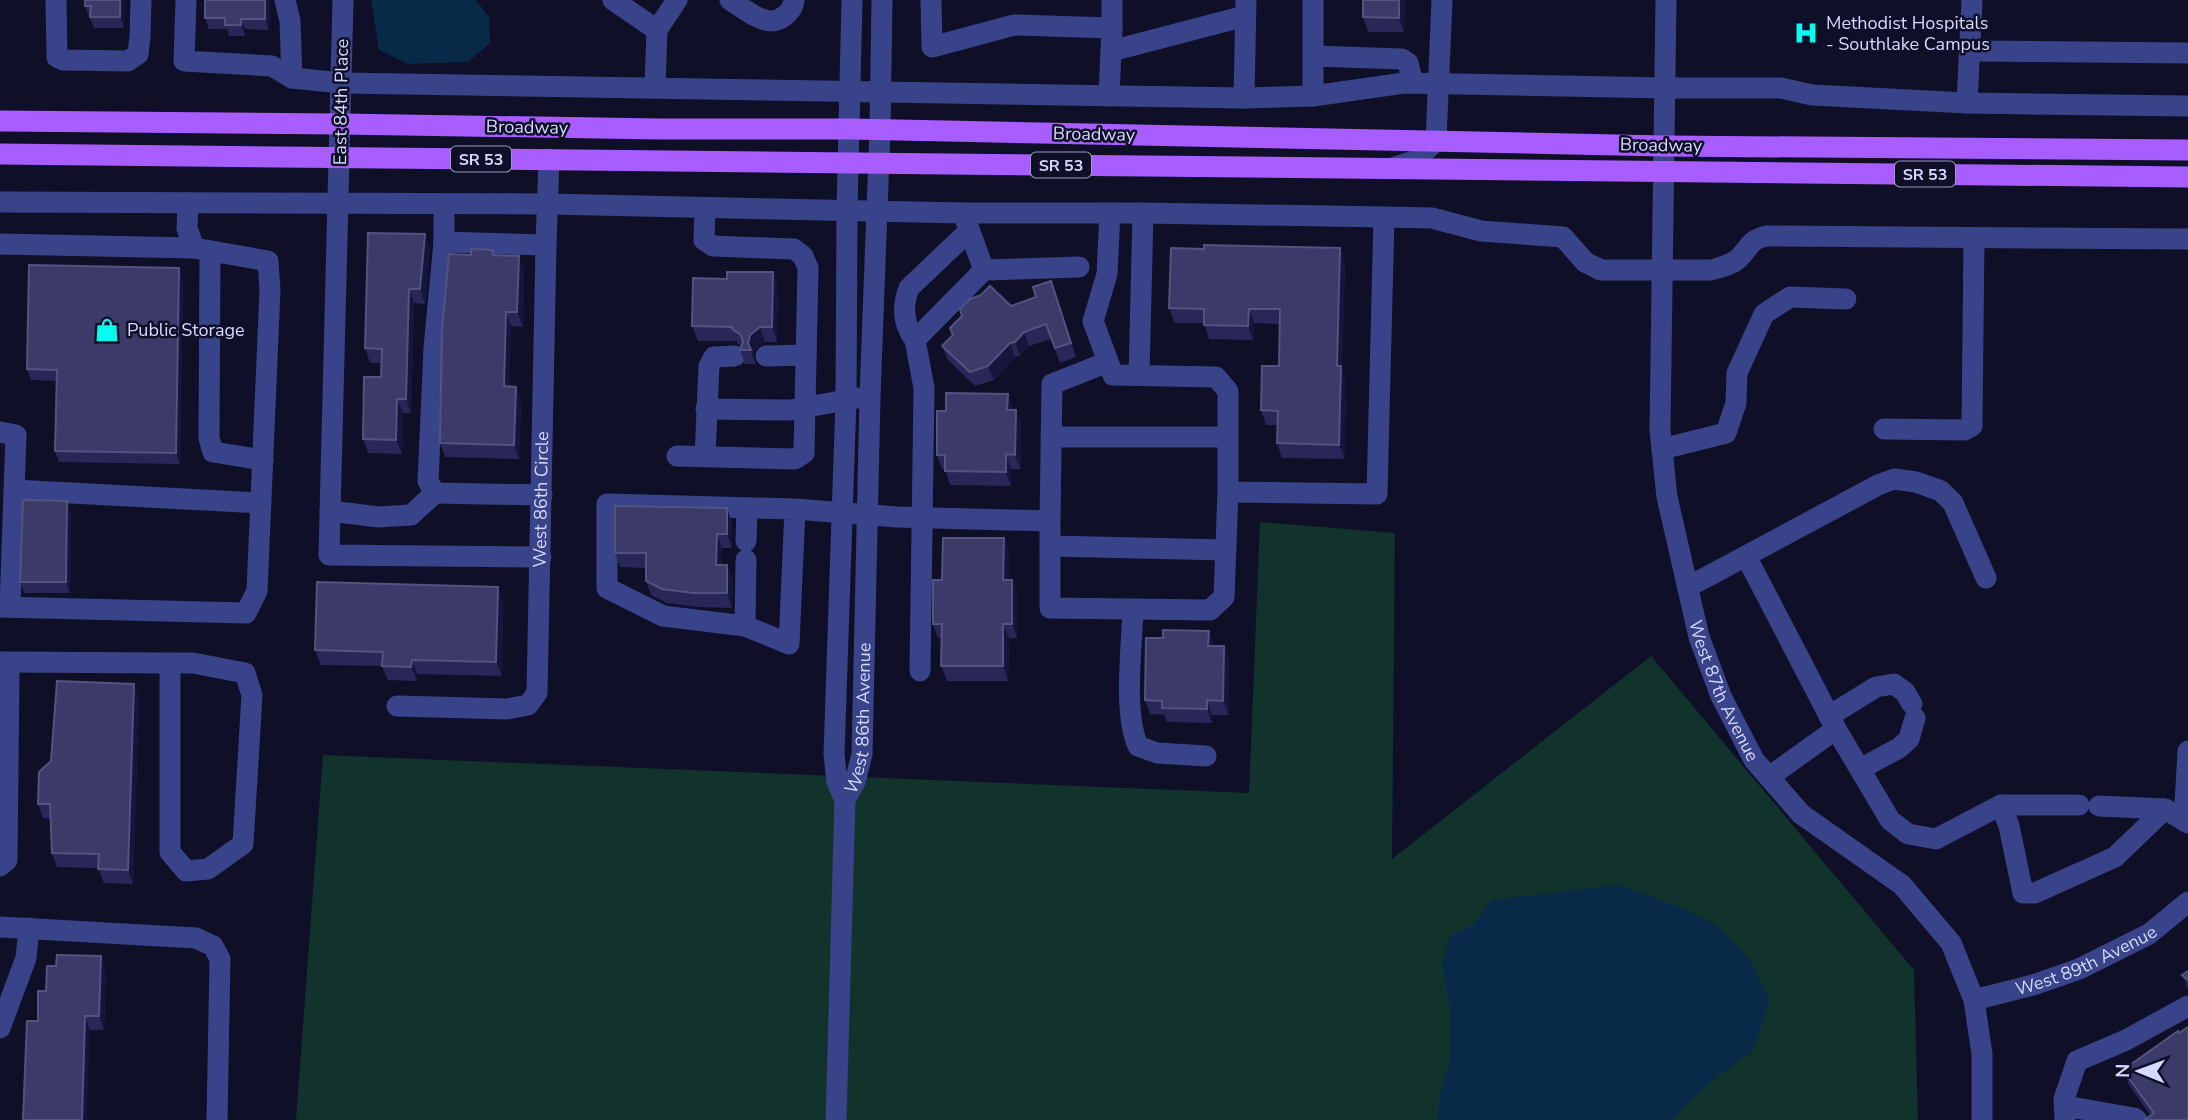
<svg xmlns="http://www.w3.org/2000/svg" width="2188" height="1120" font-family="'Nunito Sans',sans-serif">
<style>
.green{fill:#11332c}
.water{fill:#082a48}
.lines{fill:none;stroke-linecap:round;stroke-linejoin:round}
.minor{stroke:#384389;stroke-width:21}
.major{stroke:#a75dff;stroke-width:21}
.wall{fill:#282757}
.shaded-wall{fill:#16163c}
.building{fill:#3b3a69;stroke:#535380;stroke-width:2}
.labels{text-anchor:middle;stroke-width:5;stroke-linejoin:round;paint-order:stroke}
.shield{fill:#0f0f28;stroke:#9a9cbe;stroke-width:2}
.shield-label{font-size:16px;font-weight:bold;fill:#d6d8ff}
.poi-label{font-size:18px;fill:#d6d8ff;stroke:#0f0f28;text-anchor:start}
.street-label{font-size:18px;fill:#d6d8ff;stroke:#0f0f28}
</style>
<rect width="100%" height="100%" fill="#0f0f28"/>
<path class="green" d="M1260,522L1395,533L1392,859L1651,656L1914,970L1918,1120H296L323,755L1249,793Z"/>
<g class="water">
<path d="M371,0H476L489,17L490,43L468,62L408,64L379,50Z"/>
<path d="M1619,885L1687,910L1716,925L1751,961L1770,1000L1753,1051L1721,1074L1685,1105L1673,1120H1437L1440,1095L1450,1062V1008L1442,966L1450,936L1474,924L1492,900Z"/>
</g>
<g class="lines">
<g class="minor">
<path d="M56,0L57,57L63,60L128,61L138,54L140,37L141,0"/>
<path d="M186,0L184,61L272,66L292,78L342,83L1244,98L1313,96L1404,83L1665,88H1781L1812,95L1967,103L2188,106"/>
<path d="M285,0L290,21L292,78"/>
<path d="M343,0L329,555L541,557"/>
<path d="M613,0L657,30"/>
<path d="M730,0C740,6 753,17 765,20C778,24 793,13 794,0"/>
<path id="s1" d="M852,0L847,210L846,400L834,754L837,782L845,800L855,782L862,754L870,396L880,130L882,0"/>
<path d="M931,0L932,47L1014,25L1112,28L1109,96"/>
<path id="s2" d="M1666,0L1660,430L1667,497L1699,637L1721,696L1754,760L1801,814L1902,885L1951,943L1974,1000L1982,1054V1120"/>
<path d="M1112,28V0"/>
<path d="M1111,51L1245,16"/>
<path d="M1970,51L2188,53"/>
<path d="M1313,56L1402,59L1408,63L1413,83"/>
<path d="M655,88L657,30L677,0"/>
<path d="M1313,96V0"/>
<path d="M1244,98L1246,0"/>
<path d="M1967,103L1972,0"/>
<path d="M1392,168L1414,161L1436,141L1442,0"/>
<path d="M0,202L549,204L963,213H1143L1384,217L1432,218L1481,231L1563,237L1585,262L1601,270H1711C1721,267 1732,265 1739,258C1751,246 1748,241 1766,236L2188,239"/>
<path d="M444,204V242L546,245"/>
<path d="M1110,213L1107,274L1093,321L1113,375L1216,377L1228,391V492L1377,494L1384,217"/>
<path d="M444,242L434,348L428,481L435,493L542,495"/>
<path d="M0,244L194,248"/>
<path d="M210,251L209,438L213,452L263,460"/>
<path d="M984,270L1079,267"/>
<path d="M915,340C903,324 902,306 909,288L969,231"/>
<path d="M766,356L806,355"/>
<path d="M1139,375L1143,213"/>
<path d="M706,409L791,410L857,398"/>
<path d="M1884,429L1965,430L1972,426L1974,238"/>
<path d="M0,432L16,435L10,607"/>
<path d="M1051,437H1228"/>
<path d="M1662,449L1726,433L1736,403L1737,373L1764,314L1790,297L1846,299"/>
<path d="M677,456L795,459L804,453L808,268L803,256L794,249L713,246L704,240L705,208"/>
<path d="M705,457L709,366L714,357L735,356"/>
<path d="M14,490L261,503"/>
<path d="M795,509L789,644L745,626L663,616L607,588V504L795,509L897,517L1050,521L1052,384L1108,362"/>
<path d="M330,511L379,517L411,515L435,493"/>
<path d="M1050,521V608L1210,610L1224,597L1228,492"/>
<path d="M746,541L747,508"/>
<path d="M1050,546L1226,550"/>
<path d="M1746,556L1836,729"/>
<path d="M1688,587L1878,485L1894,479L1916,482L1941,491L1953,503L1986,578"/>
<path d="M0,607L246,613L257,591L270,290L268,261L194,248L187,228L188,203"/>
<path d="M1133,609C1132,647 1123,712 1138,746L1157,753L1206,756"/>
<path d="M745,626L746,560"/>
<path d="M0,662L170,663H193L245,673L252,695L243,844L208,869L186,871L170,852V663"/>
<path d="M0,662L9,673L7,860L0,866"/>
<path d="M920,671L924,388L915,340L984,270L963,213"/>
<path id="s3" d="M397,706L507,709L528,705L537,693L546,245L549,159"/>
<path d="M1829,716L1876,687L1894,684L1905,692L1912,704"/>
<path d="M1860,769L1899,748L1909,739L1915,718"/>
<path d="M1769,777L1836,729L1890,820L1908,834L1936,839L2001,805L2009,826L2023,893H2035L2115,857L2165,809L2188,823"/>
<path d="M2001,805H2079"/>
<path d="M2099,806L2165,809"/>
<path d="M2184,821L2188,751"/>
<path d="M0,927L196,938L213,946L220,959L217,1120"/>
<path id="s4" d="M1974,1000L2033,985L2079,969L2149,934L2188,902"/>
<path d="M0,1028L26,958L29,928"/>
<path d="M2065,1106L2134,1118L2137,1120"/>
<path d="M836,1120L845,800"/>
<path d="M2065,1120L2064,1099L2077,1061L2126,1040L2188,1006"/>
</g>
<g class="major">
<path d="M0,121L341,124L660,129H850L1664,146L2188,150"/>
<path d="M0,154L2188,177"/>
</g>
</g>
<g class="wall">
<path d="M124,0V28H94L85,6Z"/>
<path d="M205,0H270L269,30L245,29V36H229L227,29H209L205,18Z"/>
<path d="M1363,0H1405L1404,32H1368L1363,17Z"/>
<path d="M430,248L425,304L414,303L411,413H403L402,454L368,453L363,439L381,377V363H370L365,348Z"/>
<path d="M1340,248L1345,262L1342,371L1346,381L1345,459L1282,458L1277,443V425H1266L1261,410L1279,366L1280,324L1254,323L1253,340L1209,339L1204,323H1175L1169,308L1204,249Z"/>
<path d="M493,250L495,255L524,270L523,327L511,326L509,386L516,387L521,401L519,459L445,457L440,443L471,255Z"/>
<path d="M179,268L183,279L180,464L59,462L55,451L57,381L31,380L27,369Z"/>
<path d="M773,272L778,287L777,342H765L755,349L753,356L756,364H745L740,350L741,346L737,343V341H698L692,326L727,279Z"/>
<path d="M1051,281L1076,357L1060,363L1051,339L1029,346L1020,356L1015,357L994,380L975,386L948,360L942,346L1011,306L1036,297Z"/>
<path d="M1008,394L1013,410L1021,424V469H1011V486L950,485L945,469H942L937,455L946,411Z"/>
<path d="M727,508L732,523V548H722V565H727L733,579L732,608L698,607L667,603L651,595L646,581V568L620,567L615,553Z"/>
<path d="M71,512L70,593H24L20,582Z"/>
<path d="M1009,552V580H1012L1017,594V638H1009L1008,681H947L941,666L942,638H938L933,624L942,580Z"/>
<path d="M503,601L502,676L417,674V681L388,680L382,666L321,665L315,650Z"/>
<path d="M1214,646H1224L1229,661V715H1212V723L1167,722L1164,715L1150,714L1145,700Z"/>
<path d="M139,698L133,884L104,883L98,868L57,867L52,853L50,819L43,818L38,804Z"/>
<path d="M101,956L106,970L104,1030H90L46,991L56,966Z"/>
<path d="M2188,971V990L2182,975Z"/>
<path d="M2179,1033L2188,1120L2150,1115L2129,1085L2123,1070Z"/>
</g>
<g class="shaded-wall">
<path d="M120,0H124V28L120,17Z"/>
<path d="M265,0H270L269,30L265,19Z"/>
<path d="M1399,0H1405L1404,32L1399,18Z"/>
<path d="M241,19L245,29V36L241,25Z"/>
<path d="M425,234L430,248L425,304L420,289Z"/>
<path d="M1340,248L1345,262L1342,371L1346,381L1345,459L1339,445L1337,366Z"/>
<path d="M519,256L524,270L523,327L517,312Z"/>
<path d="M179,268L183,279L180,464L176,453Z"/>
<path d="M773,272L778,287L777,342L772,327Z"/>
<path d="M409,289L414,303L411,413L406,399Z"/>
<path d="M1249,309L1254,323L1253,340L1248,326Z"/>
<path d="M506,312L511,326L509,401L504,386Z"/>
<path d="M760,327L765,342L755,349L753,356L748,343L750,335Z"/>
<path d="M1024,332L1029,346L1020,356L1015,342Z"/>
<path d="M1010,343L1015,357L994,380L988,366Z"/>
<path d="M516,387L521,401L519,459L514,445Z"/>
<path d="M1008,394L1013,408V424L1007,410Z"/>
<path d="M397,399L403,413L402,454L396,440Z"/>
<path d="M1016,410L1021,424V469L1015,455Z"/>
<path d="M1006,454L1011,469V486L1006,472Z"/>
<path d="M67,501L71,512L70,593L66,582Z"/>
<path d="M727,508L732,523V548L727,534Z"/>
<path d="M717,534L722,548V579L716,565Z"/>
<path d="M1004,538L1009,552V594L1003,580Z"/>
<path d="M727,565L733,579L732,608L727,593Z"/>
<path d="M1012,580L1017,594V638L1012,624Z"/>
<path d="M498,587L503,601L502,676L496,662Z"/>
<path d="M1003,624L1009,638L1008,681L1003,666Z"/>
<path d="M1209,631L1214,646V661L1208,646Z"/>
<path d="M1224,646L1229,661V715L1223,701Z"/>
<path d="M412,660L417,674V681L411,667Z"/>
<path d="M134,684L139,698L133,884L128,870Z"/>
<path d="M1207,700L1212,715V723L1207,709Z"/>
<path d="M101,956L106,970L104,1030L99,1016Z"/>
<path d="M85,1016L90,1030L87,1120H82Z"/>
</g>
<g class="building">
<path d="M85,0H120V17H90L91,6H85Z"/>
<path d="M205,0H265V19H241V25H225V18H205Z"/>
<path d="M1363,0H1399V18L1363,17Z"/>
<path d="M368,233L425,234L420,289H409L406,399H397L396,440L363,439L364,377H381L382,349L365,348Z"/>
<path d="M1204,245L1340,248L1337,366H1341L1339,445L1277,443L1278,411L1261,410L1262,366H1279L1280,309H1249L1248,326L1204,325V309L1169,308L1171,248L1204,249Z"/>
<path d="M471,249L493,250V255L519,256L517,312H506L504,386L516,387L514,445L440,443L442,330L449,254L471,255Z"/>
<path d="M29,265L179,268L176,453L55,451L57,370L27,369Z"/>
<path d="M727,272H773L772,327H760L750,335L748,343L751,350H740L743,342L741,335L732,329V327L692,326L693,278L727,279Z"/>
<path d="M1051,281L1071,343L1055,348L1046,324L1024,332L1015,342L1010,343L988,366L970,372L942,346L953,335L950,328L962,316L960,309L970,299L981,295L990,286L1011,306L1036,297L1033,287Z"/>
<path d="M946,393L1008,394L1007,410H1016L1015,455L1006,454V472L945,471V455H937V411H946Z"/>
<path d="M23,500L67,501L66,582H20Z"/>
<path d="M615,506L727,508V534H717L716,565H727V593H693L662,589L646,581V553H615Z"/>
<path d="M943,538H1004L1003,580H1012V624H1003V666H941L942,624H933V580H942Z"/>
<path d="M317,582L498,587L496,662L412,660L411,667L382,666L383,652L315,650Z"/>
<path d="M1163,630L1209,631L1208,646H1224L1223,701L1207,700V709L1162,708V701L1145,700L1146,638H1163Z"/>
<path d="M57,681L134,684L128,870L98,869L99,854L52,853L50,804H38L39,772L51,761Z"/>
<path d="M57,955L101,956L99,1016H85L82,1120H23L27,1021H38V991H46L47,966H56Z"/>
<path d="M2188,971V980L2182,975Z"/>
<path d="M2188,1027V1120H2144L2154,1113L2123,1070L2178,1031L2179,1033Z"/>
</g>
<defs>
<g id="hospital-bare" transform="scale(1.89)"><path d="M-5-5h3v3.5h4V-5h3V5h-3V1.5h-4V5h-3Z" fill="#02ffed" stroke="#0f0f28" stroke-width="2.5" paint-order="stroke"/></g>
<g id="shop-bare" transform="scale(1.89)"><path d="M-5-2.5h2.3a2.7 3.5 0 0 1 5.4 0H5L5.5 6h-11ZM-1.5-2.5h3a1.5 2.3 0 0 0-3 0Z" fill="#02ffed" stroke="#0f0f28" stroke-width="2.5" paint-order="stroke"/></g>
</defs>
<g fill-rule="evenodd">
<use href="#hospital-bare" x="1806" y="33"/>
<use href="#shop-bare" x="107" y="330"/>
</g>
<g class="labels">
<g class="shield">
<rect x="451" y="146.5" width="60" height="25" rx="5"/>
<rect x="1031" y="152.5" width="60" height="25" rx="5"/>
<rect x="1895" y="161.5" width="60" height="25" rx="5"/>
</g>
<g class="shield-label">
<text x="481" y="165">SR 53</text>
<text x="1061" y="171">SR 53</text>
<text x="1925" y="180">SR 53</text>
</g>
<g class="poi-label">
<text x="1826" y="29">Methodist Hospitals<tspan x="1826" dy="21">- Southlake Campus</tspan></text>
<text x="127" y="336">Public Storage</text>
</g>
<g class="street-label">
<text transform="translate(341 102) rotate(-89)" y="6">East 84th Place</text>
<text transform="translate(527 127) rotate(1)" y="6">Broadway</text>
<text transform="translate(1094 134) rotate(1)" y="6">Broadway</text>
<text transform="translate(1661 145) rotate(1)" y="6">Broadway</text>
<text dy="6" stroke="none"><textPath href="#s3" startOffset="340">West 86th Circle</textPath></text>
<text dy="6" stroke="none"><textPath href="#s2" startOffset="700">West 87th Avenue</textPath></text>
<text dy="6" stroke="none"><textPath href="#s1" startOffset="887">West 86th Avenue</textPath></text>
<text dy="6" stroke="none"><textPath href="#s4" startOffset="119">West 89th Avenue</textPath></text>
</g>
</g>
<g transform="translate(2139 1071) rotate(271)" stroke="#0f0f28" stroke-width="5" paint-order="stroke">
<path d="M0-5L12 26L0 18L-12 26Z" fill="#d6d8ff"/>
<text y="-10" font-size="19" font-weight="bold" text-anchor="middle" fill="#d6d8ff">N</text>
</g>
</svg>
